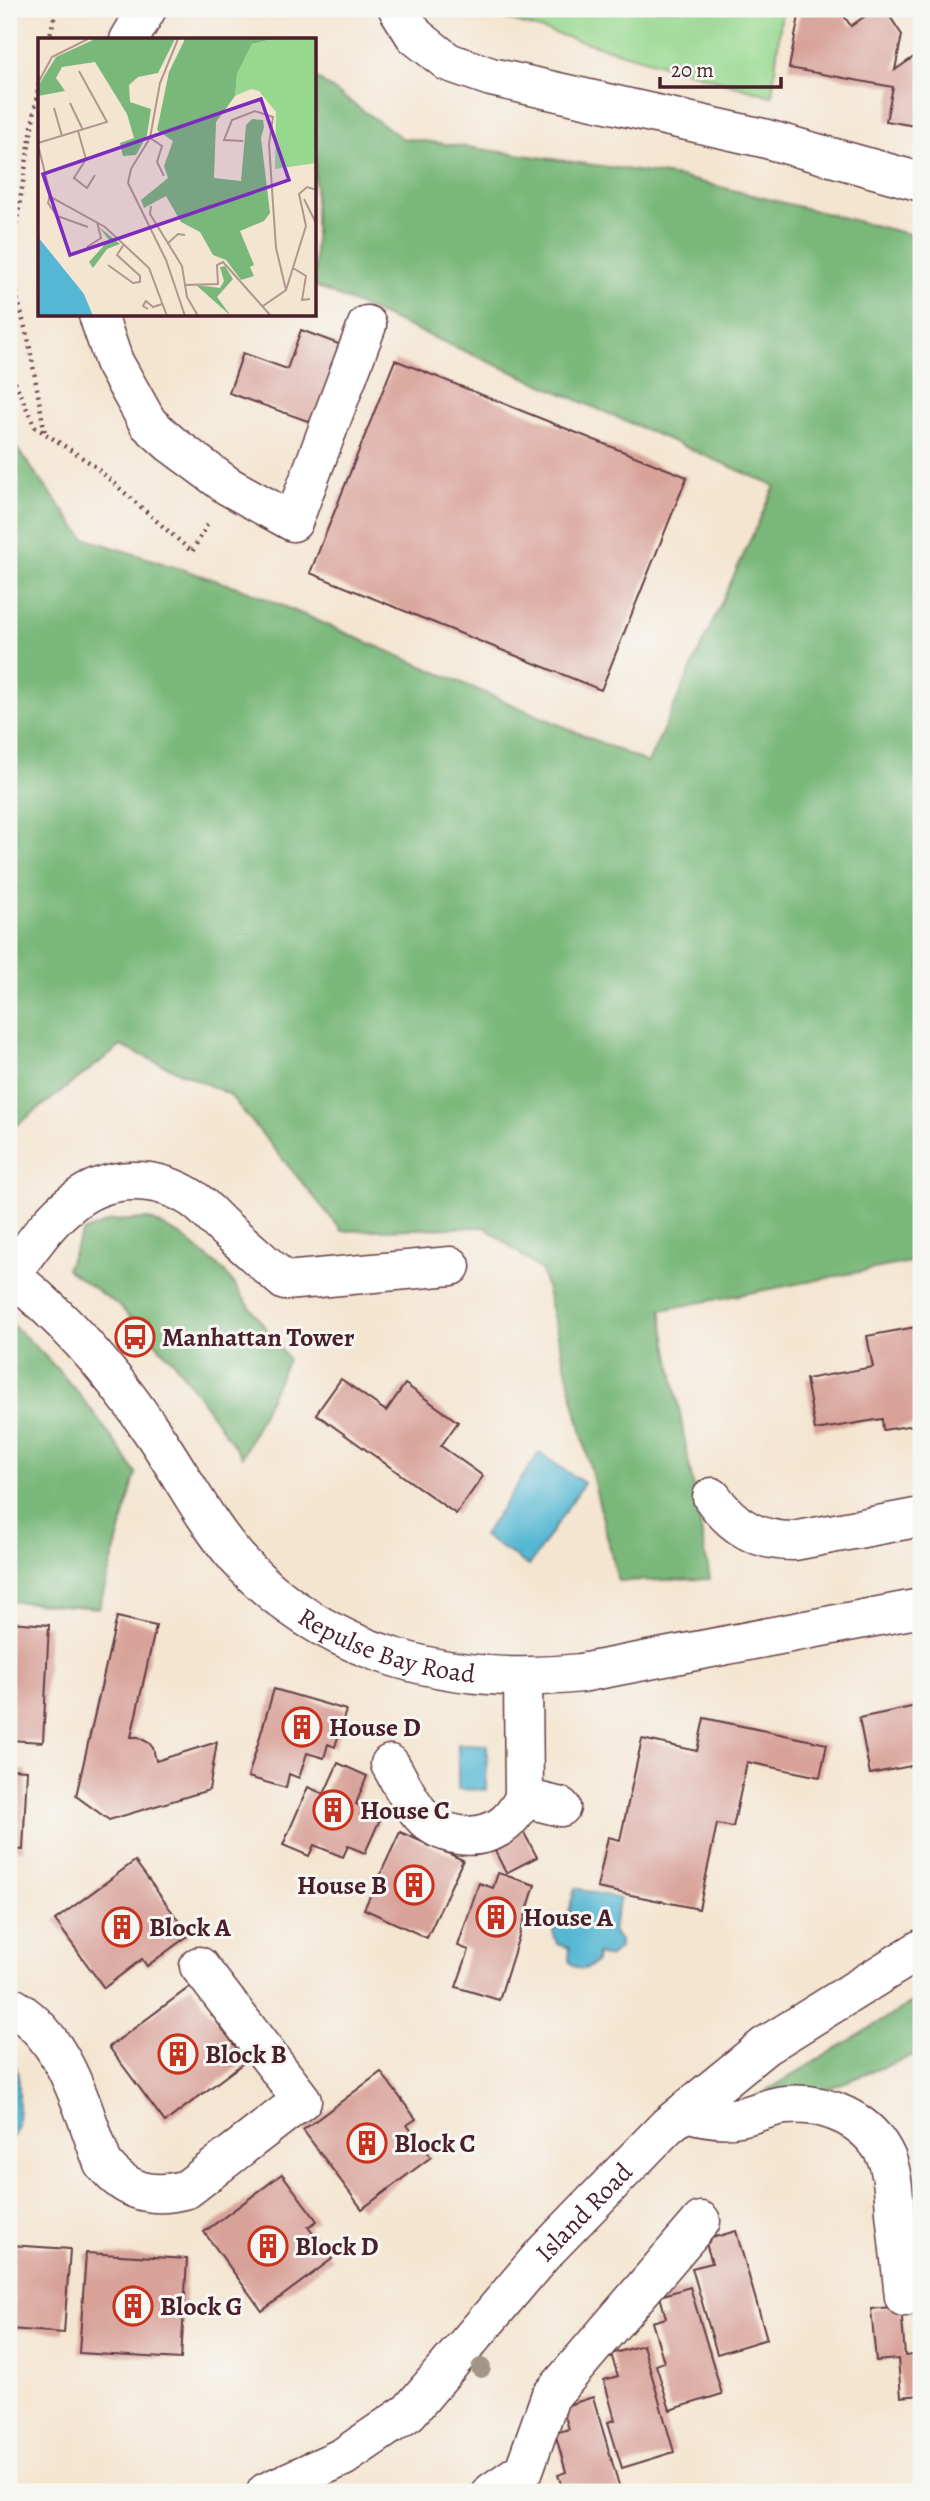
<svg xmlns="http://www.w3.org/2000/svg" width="930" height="2501" font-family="Alegreya,serif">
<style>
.green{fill:#97d88f;stroke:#707c5d;stroke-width:2}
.forest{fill:#79b87a;stroke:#626c52;stroke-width:2}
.water{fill:#55b7d3;stroke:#506b7f;stroke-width:2}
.building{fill:#d8a299}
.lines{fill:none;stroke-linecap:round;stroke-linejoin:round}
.minor-casing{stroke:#643d44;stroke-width:41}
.major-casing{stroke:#643d44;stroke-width:41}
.path{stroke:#643d44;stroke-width:4.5;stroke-dasharray:2 5;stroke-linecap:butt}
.minor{stroke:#fff;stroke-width:38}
.major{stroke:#fff;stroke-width:38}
.tree{fill:#a39686}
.labels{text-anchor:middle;stroke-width:6;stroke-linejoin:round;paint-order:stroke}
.poi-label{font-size:26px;font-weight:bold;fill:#4a1f2b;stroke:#f6f6f2;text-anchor:start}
.street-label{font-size:26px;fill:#4a1f2b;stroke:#f6f6f2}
.inset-road{fill:none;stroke:#b0968e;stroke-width:2}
.view{fill:#7b2cbf;fill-opacity:0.15;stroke:#7b2cbf;stroke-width:3.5}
.inset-edge{fill:none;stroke:#4a1f2b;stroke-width:3.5}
</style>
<rect width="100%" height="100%" fill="#f6f6f2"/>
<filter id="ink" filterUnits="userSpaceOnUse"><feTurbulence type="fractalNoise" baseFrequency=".0143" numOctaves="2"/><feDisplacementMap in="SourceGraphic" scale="14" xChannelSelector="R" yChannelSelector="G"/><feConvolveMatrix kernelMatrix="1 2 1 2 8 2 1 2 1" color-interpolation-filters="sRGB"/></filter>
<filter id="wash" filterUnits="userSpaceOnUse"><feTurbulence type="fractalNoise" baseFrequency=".00686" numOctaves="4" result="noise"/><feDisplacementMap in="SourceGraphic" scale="28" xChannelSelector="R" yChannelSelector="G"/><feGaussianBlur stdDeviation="1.57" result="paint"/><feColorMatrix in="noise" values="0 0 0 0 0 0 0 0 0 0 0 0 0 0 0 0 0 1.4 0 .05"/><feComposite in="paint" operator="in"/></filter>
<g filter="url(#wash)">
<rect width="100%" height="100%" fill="#f4e5d0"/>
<path class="green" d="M470,9H782L772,96Z"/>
<g class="forest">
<path d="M315,77L402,138L680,177L921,237V1260L661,1310L710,1579L618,1581L542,1271L485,1227L342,1231L229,1094L121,1046L9,1131V438L84,538L246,590L648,763L775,486L315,286Z"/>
<path d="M149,1219L182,1236L223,1270L288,1359L242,1457L174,1362L118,1305L66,1269L83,1232L110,1221Z"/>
<path d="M9,1322C60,1366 99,1417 136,1473L99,1608L9,1601Z"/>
<path d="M921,1997V2067L914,2055L822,2091L740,2107Z"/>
</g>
<g class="water">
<path d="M539,1453L584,1483L529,1566L483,1536Z"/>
<path d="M458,1744L487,1745L486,1790L458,1789Z"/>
<path d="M575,1888L620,1899L612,1930L620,1941L619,1948L609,1957L597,1954L596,1961C587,1972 577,1971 569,1961L570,1948L557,1944L553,1932L555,1925L567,1919Z"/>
<path d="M9,2054C24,2073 18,2102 18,2125L16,2133L9,2140Z"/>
</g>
<g id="blocks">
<g class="building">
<path d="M811,9H839L851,26L875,9H885L902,35L895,70L921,52V127L886,121L893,87L789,68L799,16Z"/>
<path d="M301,330L344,346L316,424L229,393L243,353L287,369Z"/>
<path d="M395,360L687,477L601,690L310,573Z"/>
<path d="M921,1326V1424L883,1430L882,1419L815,1430L806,1379L873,1367L867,1336Z"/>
<path d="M341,1379L386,1411L405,1384L458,1422L441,1446L483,1476L456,1514L316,1414Z"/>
<path d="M117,1617L156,1626L131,1737H138L149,1743L153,1748L156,1761L217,1742L209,1790L109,1820L76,1796Z"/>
<path d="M9,1622L49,1625L43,1742L9,1740Z"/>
<path d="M274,1689L346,1710L335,1747L328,1744L324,1758L307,1753L299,1778L289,1774L286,1788L248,1777Z"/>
<path d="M921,1705V1764L870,1774L859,1718Z"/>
<path d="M704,1718L827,1744L820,1777L747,1762L733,1827L717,1824L699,1909L597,1888L608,1837L620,1840L642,1739L697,1751Z"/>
<path d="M338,1763L367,1776L356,1804L382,1815L365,1853L348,1846L343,1857L314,1845L309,1856L283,1845L308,1787L324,1794Z"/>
<path d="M9,1769L27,1770L23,1850L9,1849Z"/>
<path d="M522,1829L537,1857L506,1873L492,1845Z"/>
<path d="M400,1832L463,1860L427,1938L364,1909Z"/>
<path d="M135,1861L189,1935L147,1966L142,1959L104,1988L55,1920Z"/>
<path d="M498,1873L535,1885L499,2000L456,1987L469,1950L458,1946L479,1883L493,1888Z"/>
<path d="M191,1986L246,2061L165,2122L109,2047Z"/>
<path d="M381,2072L416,2119L407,2125L431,2157L362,2209L303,2130Z"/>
<path d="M282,2174L317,2221L308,2227L332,2259L262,2311L204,2232Z"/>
<path d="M736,2231L767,2339L717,2354L692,2268L712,2263L705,2240Z"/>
<path d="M9,2245L70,2249L64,2333L9,2329Z"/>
<path d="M86,2253L187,2259L181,2359L79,2353Z"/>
<path d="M690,2287L722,2394L670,2410L656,2365L664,2362L652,2322L666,2318L660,2296Z"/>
<path d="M901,2306L905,2356L921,2354V2395L901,2397L898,2359L876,2361L871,2309Z"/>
<path d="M643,2345L674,2452L622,2468L608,2422L615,2420L604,2380L618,2376L611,2354Z"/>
<path d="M593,2397L621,2492H564L558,2475L566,2472L555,2433L569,2429L562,2407Z"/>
</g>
</g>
</g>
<g filter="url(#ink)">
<use href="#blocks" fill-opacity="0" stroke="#643d44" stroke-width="2"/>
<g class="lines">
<g class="minor-casing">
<g id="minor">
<path d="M398,9L415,36L448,62L491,77L763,138L921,182"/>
<path d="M129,40L147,9"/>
<path d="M98,315L114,362L148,423L170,443L228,486L293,522L367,325"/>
<path d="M10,1275C29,1251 48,1220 73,1202C108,1174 157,1175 193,1199C206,1208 217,1222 229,1232C248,1248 266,1265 285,1281L451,1266"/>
<path d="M712,1497C733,1527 757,1541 794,1541L921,1517"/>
<path d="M390,1764C400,1781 409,1801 421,1815C440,1837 476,1842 500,1827C511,1820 518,1809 524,1798L523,1677"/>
<path d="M524,1798L561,1807"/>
<path d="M9,2005C66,2036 81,2107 103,2163C126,2192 152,2199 187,2189L302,2100L199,1966"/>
<path d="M686,2112C705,2118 724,2121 744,2116C758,2113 771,2106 785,2105C826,2101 870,2120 887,2159C893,2176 894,2195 895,2212C898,2240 901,2269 904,2297"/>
<path d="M492,2492L524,2470L550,2397L701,2221"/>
</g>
</g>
<g class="major-casing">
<g id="major">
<path id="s1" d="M9,1274C63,1317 109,1369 148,1426C179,1469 202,1518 237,1558C324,1656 456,1687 581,1673L921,1608"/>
<path id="s2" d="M266,2492L343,2457L409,2412L543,2254L667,2126L765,2046L921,1949"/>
</g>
</g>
<g class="path">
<path d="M49,40L56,9"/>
<path d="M40,77L15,232L17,297L29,343L45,434"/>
<path d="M9,369L35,427L92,464L192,552L209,521"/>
</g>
<use href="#minor" class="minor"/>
<use href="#major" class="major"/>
</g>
<circle class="tree" cx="481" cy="2368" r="10"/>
</g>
<defs>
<g id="bus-ring" transform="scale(2.0125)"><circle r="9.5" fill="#f6f6f2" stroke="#c8321e" stroke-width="1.5"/><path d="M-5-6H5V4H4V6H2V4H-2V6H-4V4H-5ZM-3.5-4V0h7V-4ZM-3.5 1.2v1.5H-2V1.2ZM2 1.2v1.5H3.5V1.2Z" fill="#c8321e"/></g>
<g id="building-ring" transform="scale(2.0125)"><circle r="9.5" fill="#f6f6f2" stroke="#c8321e" stroke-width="1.5"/><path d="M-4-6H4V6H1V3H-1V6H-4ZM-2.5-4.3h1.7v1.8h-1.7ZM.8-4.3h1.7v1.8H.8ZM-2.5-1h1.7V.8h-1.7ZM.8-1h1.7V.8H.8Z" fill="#c8321e"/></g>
</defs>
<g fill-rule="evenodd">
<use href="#bus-ring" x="135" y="1337"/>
<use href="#building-ring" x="302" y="1727"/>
<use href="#building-ring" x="333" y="1810"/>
<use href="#building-ring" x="414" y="1885"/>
<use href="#building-ring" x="496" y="1917"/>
<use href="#building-ring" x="122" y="1927"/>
<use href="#building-ring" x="178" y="2054"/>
<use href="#building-ring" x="367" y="2143"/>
<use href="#building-ring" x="268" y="2246"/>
<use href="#building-ring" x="133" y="2306"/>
</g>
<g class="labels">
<g class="poi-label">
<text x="162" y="1346">Manhattan Tower</text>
<text x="329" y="1736">House D</text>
<text x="360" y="1819">House C</text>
<text x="387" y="1894" text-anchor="end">House B</text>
<text x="523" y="1926">House A</text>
<text x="149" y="1936">Block A</text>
<text x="205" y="2063">Block B</text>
<text x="394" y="2152">Block C</text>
<text x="295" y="2255">Block D</text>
<text x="160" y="2315">Block G</text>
</g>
<g class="street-label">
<text dy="9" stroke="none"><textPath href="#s1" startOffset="544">Repulse Bay Road</textPath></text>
<text dy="9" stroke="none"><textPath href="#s2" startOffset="430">Island Road</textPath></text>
</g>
</g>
<g transform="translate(38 38)">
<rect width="278" height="278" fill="#f4e5d0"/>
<path d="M234,1H278V125L237,131L238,74L221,53L213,51L197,58L199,36L214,6Z" fill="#97d88f"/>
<path d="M57,1H137L120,35L100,39L91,47L92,64L113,71L109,97L98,117L85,118L82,105L96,100L89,76L57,24L24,29L18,40L27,53L0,58V48L18,19ZM147,1H234L214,6L199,36L197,58L178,84L176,140L203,143L208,87L214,81L225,82L226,89L223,100L232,175L226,183L202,193L216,227L212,229L216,238L203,242L188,222L175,217L162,194L143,184L128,158L106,170L103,162L130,140L126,128L135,103L119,92L131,34ZM61,189L82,206L69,211L55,230L51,224L71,202ZM187,228L195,241L179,259L193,278L158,247L182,250L186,243L182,229Z" fill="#79b87a"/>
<path d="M0,199L46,256L55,278H0Z" fill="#55b7d3"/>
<path class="inset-road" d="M140,1L122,45L112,100L93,131L90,145L128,222L147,278M0,45L14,19L50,1M32,65L45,92M16,70L24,98M40,93L48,121L36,140L49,150L57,137M112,100L124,108L119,124L126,138M205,103L186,102L194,82L217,73L235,79L231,106L238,210L248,252M0,105L69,84L41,33M0,107L13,159L67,189L111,230L129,278M12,156L10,165L19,178L50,189M266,161L279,187M113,168L112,176L144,228L149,259L160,278M129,206L140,196L147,197M49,209L63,200L59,184M70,227L95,245L102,244V238L79,217L86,206M255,230L268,238L264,262L272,261M146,247L180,246L179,227L185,224L233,278M225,268L248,252L268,188L261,156L269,149L279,152M110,271L105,268L108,263L115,269L124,266"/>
<path class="view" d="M223,61L251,142L32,217L5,136Z"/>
<rect width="278" height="278" class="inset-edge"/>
</g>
<rect width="930" height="2501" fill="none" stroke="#f6f6f2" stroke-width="35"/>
<path d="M660 77v10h121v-10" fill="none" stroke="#4a1f2b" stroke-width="3.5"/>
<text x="671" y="77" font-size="21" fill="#4a1f2b" stroke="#f6f6f2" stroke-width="5" paint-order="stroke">20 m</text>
</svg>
